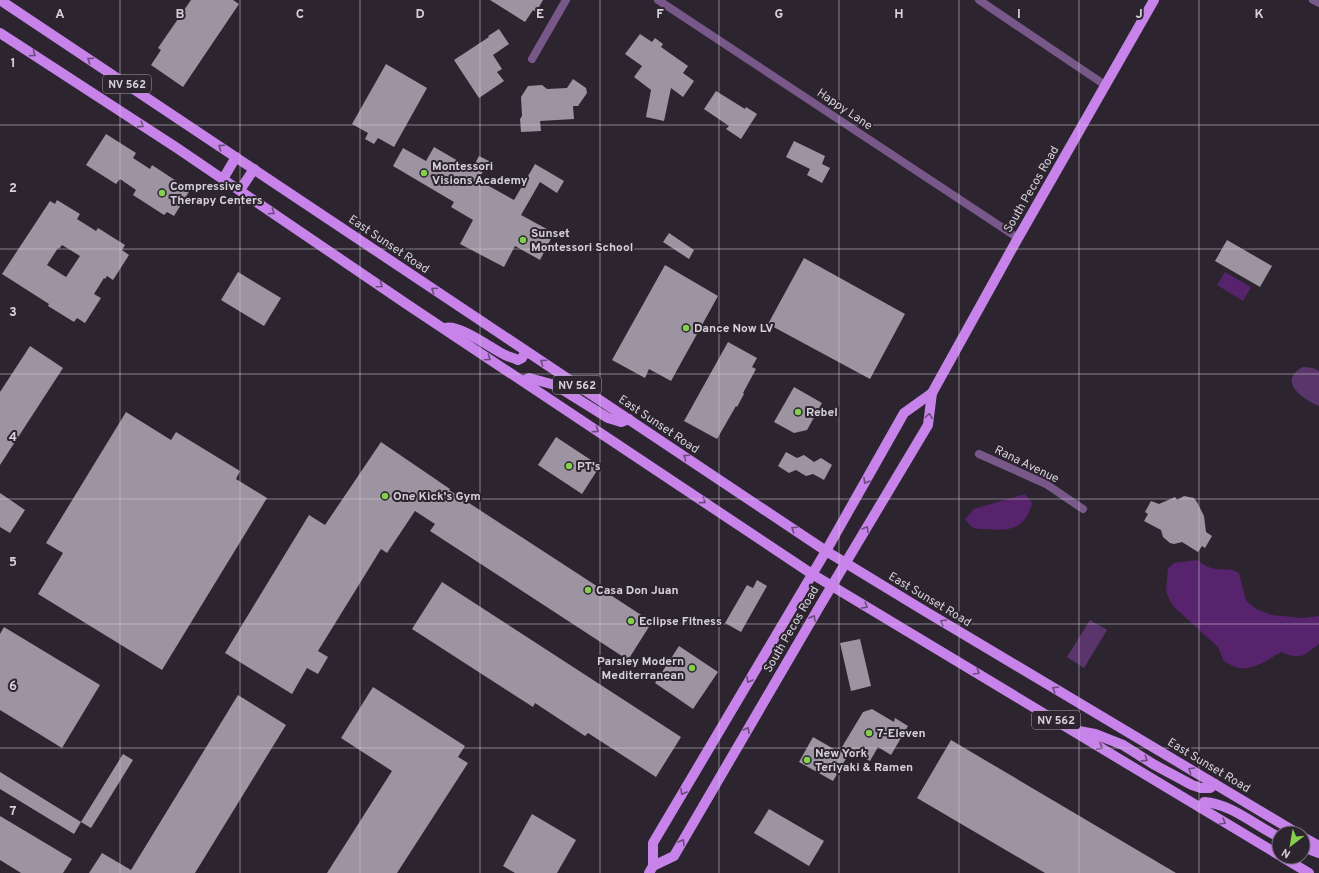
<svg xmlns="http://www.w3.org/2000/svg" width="1319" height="873" font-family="Overpass,sans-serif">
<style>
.green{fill:#5a356c}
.water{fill:#57236d}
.building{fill:#9c94a1;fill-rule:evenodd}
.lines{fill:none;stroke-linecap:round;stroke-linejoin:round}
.street{stroke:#785789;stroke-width:8}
.primary{stroke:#c883ea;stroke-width:10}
.oneway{stroke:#6a4b7a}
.grid{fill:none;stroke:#d6d1d8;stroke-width:1;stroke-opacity:0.55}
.poi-dot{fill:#86cf4c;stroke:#2c2530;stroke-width:1.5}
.labels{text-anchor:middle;stroke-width:4;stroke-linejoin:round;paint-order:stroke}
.shield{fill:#2c2530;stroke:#a39da6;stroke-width:1}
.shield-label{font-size:11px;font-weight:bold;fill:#d6d1d8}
.street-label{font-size:12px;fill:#d6d1d8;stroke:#2c2530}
.poi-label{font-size:12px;font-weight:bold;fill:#d6d1d8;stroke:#2c2530;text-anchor:start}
.grid-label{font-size:13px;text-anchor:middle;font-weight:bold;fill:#d6d1d8;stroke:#2c2530;stroke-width:4;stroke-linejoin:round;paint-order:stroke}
</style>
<rect width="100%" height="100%" fill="#2c2530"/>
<g class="green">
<path d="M1303,367L1313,368L1319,371V406C1304,400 1276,381 1303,367Z"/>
<path d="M1090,620L1107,630L1084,668L1067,657Z"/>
</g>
<g class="water">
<path d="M1225,272L1251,287L1243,301L1217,285Z"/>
<path d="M1025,494L1032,503C1026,528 1010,532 987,529C983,529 977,529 974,528C971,526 967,522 965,519L974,509Z"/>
<path d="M1197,560C1201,563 1206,566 1211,568C1221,571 1229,567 1239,573L1246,601L1258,610L1272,615L1302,618L1319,616V644C1301,657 1303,660 1281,652C1271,658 1252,671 1239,668C1234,667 1229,664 1224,661L1218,647L1173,606L1166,592L1168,568L1174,563Z"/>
</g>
<g class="building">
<path d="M191,0H233L239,4L183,87L151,65L161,50L158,48Z"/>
<path d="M490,0H543L536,12L533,10L525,22Z"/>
<path d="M499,29L509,44L493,55L502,69L497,72L504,81L479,98L454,60L489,37L488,36Z"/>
<path d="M640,34L652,42L655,38L663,44L661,47L688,66L683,73L694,81L683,97L671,88L664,121L646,117L651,90L634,77L642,66L625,54Z"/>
<path d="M386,64L427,88L394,147L378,138L374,144L365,139L368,133L352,124Z"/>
<path d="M573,79L586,88L587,93L578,106H573L574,119L540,121L541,131L521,132L520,119L522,116L521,97L528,86L542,85L547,89L567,88Z"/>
<path d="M716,91L745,109L746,107L757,114L741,139L726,129L729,126L704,109Z"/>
<path d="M106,134L136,153L133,158L150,169L152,165L190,190L174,216L167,212L164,215L133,195L136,190L120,179L116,184L86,165Z"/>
<path d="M794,141L825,156L822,164L830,168L822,183L807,175L810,169L786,157Z"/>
<path d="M434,147L472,169L479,156L489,161L478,180L514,200L535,164L564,181L557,193L540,182L521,215L554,233L540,260L515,246L504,267L460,244L473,220L451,207L454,202L393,166L403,148L426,161Z"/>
<path d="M57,200L80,214L77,219L96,231L98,228L125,245L122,250L129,255L113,280L107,276L105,279L104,278L94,294L101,298L85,323L77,318L74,322L48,306L49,304L2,274L50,201L55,204ZM62,245L80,256L66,277L47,265L58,248L59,249Z"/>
<path d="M669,233L694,250L689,259L663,242Z"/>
<path d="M1227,240L1272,266L1260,287L1215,261Z"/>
<path d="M804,258L905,314L870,379L768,324Z"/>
<path d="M665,265L718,296L671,381L649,369L645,378L612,360Z"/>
<path d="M238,272L281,298L264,326L221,300Z"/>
<path d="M728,342L757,358L752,367L756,369L743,393L744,394L737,407L736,406L717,439L684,421Z"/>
<path d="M30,346L63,368L0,465V392Z"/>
<path d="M794,387L822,403L807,430L794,433L774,422Z"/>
<path d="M126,412L171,440L176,432L240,471L236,479L267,498L162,670L38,594L63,553L46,543Z"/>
<path d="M556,437L600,466L582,494L538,465Z"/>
<path d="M381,442L450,489L449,490L652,622L628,660L430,531L435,524L415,511L387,553L381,549L318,651L328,657L318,674L307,668L292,694L225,653L309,515L325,525Z"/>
<path d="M786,452L797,458L804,455L814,462L821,458L832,465L824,480L813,474L806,476L796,470L789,473L778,466Z"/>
<path d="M0,493L25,510L10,533L0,527Z"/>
<path d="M1184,496L1194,498L1197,502L1204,516L1206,532L1212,536L1205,548L1202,546L1198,552L1182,542L1174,544L1170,543L1163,537L1161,530L1144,521L1148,514L1145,512L1151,501L1159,504L1175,497L1177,500Z"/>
<path d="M757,580L767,586L741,632L725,623L747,585L753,588Z"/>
<path d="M442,582L681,737L656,777L588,733L585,736L535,703L533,707L412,629Z"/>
<path d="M4,627L100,685L62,748L0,710V634Z"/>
<path d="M860,639L871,686L851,691L840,643Z"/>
<path d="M679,646L718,672L693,709L655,683Z"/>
<path d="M373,687L465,746L458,757L468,763L397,873H327L392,771L341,738Z"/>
<path d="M238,695L286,725L195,873H89L102,853L131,870Z"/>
<path d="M872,709L894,722L895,718L908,726L891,755L878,747L870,761L851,750L833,781L799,762L813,737L839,752L863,712Z"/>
<path d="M951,740L1176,873H1045L917,798Z"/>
<path d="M123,754L133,760L91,828L81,822L74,834L0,789V772L81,822Z"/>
<path d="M769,809L824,841L809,866L754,833Z"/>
<path d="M532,814L576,840L557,873H515L503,866Z"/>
<path d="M0,816L72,859L63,873H21L0,860Z"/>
</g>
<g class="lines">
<g class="street">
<path d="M658,0L1018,238"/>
<path d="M979,0L1105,85"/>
<path d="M1313,0L1319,3"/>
<path d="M532,59L566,0"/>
<path d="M979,454L1046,484L1083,509"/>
</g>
<g class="primary">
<path d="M0,0L826,551L918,607L1297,833"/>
<path d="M0,33L177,148L408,305L812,574L1279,855"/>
<path d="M223,179L236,157"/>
<path d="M240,190L254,169"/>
<path d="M445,328C460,324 492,349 505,355C509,357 514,358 518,360L522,358L526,351"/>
<path d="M523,381L529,378L555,385L608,418L621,422L629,419"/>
<path d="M1079,731L1095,734L1123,745L1153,764L1192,785L1201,788H1210L1215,784"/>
<path d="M1201,808L1204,802C1232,804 1254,825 1279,837"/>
<path d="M1303,837L1319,846"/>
<path d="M1303,847L1319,853"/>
<path d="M1282,857L1309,873"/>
<path d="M653,866L674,856L821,604L928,425L932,393L1018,238L1154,0"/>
<path d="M649,873L653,866V843L826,551L904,413L932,393"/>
</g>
</g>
<defs><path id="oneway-chevron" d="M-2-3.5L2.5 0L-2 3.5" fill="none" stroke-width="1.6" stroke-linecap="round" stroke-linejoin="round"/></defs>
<g class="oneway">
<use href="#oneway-chevron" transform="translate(33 54) rotate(34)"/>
<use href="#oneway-chevron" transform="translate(90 60) rotate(-146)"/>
<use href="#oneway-chevron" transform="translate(141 125) rotate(33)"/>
<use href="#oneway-chevron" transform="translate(221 147) rotate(-146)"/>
<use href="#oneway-chevron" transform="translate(272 212) rotate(34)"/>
<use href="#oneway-chevron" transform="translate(380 285) rotate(35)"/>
<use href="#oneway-chevron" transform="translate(434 290) rotate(-146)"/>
<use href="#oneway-chevron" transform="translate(488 358) rotate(34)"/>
<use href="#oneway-chevron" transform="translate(543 362) rotate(-146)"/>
<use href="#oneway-chevron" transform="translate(929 416) rotate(-82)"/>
<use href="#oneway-chevron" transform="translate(596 430) rotate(34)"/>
<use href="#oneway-chevron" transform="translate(686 457) rotate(-146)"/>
<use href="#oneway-chevron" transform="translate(866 481) rotate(120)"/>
<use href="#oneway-chevron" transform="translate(703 501) rotate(34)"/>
<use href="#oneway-chevron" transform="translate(794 529) rotate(-146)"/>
<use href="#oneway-chevron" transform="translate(866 529) rotate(-59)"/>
<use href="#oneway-chevron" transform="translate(865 606) rotate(31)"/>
<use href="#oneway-chevron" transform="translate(813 618) rotate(-60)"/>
<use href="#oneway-chevron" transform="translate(943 622) rotate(-149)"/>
<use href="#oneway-chevron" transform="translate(977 672) rotate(31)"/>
<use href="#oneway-chevron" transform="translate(749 680) rotate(121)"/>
<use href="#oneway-chevron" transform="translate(1055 689) rotate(-149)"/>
<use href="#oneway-chevron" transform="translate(747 730) rotate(-60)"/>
<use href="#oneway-chevron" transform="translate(1100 747) rotate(31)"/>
<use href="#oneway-chevron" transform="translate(1145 759) rotate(33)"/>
<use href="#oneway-chevron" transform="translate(1191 770) rotate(-149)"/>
<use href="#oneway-chevron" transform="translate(683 792) rotate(120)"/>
<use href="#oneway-chevron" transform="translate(1223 822) rotate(31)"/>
<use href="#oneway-chevron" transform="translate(682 842) rotate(-60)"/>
</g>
<path class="grid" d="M120,0V873M240,0V873M360,0V873M480,0V873M600,0V873M719,0V873M839,0V873M959,0V873M1079,0V873M1199,0V873M0,125H1319M0,249H1319M0,374H1319M0,499H1319M0,624H1319M0,748H1319"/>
<g class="poi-dot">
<circle cx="424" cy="173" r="4"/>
<circle cx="162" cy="193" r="4"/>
<circle cx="523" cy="240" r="4"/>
<circle cx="686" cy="328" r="4"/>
<circle cx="798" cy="412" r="4"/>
<circle cx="569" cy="466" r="4"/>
<circle cx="385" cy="496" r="4"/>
<circle cx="588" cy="590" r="4"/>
<circle cx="631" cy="621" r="4"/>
<circle cx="692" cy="668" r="4"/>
<circle cx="869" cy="733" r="4"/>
<circle cx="807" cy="760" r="4"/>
</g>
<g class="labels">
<g class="shield">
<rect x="103" y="75" width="48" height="18" rx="3"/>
<rect x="553" y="376" width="48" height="18" rx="3"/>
<rect x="1032" y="711" width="48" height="18" rx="3"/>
</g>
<g class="shield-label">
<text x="127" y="88">NV 562</text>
<text x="577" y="389">NV 562</text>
<text x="1056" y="724">NV 562</text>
</g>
<g class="street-label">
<text transform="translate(845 109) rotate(34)" y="4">Happy Lane</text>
<text transform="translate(1031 189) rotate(-60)" y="4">South Pecos Road</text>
<text transform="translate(389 244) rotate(34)" y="4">East Sunset Road</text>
<text transform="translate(659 424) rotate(34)" y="4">East Sunset Road</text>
<text transform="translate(1027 464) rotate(26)" y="4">Rana Avenue</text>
<text transform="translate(930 599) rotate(31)" y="4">East Sunset Road</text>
<text transform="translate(791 629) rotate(-60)" y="4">South Pecos Road</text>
<text transform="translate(1209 765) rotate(31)" y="4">East Sunset Road</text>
</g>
<g class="poi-label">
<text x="432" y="170">Montessori<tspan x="432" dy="14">Visions Academy</tspan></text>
<text x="170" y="190">Compressive<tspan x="170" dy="14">Therapy Centers</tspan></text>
<text x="531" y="237">Sunset<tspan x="531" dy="14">Montessori School</tspan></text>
<text x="694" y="332">Dance Now LV</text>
<text x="806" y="416">Rebel</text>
<text x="577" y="470">PT's</text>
<text x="393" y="500">One Kick's Gym</text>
<text x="596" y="594">Casa Don Juan</text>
<text x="639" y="625">Eclipse Fitness</text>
<text x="684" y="665" text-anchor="end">Parsley Modern<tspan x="684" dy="14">Mediterranean</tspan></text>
<text x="877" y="737">7-Eleven</text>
<text x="815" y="757">New York<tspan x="815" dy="14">Teriyaki &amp; Ramen</tspan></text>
</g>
</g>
<g class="grid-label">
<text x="60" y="18">A</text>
<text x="180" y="18">B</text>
<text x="300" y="18">C</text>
<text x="420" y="18">D</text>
<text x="540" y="18">E</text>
<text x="660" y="18">F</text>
<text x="779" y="18">G</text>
<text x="899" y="18">H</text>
<text x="1019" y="18">I</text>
<text x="1139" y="18">J</text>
<text x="1259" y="18">K</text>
<text x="13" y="67">1</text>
<text x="13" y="192">2</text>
<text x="13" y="316">3</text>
<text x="13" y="441">4</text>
<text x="13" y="566">5</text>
<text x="13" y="690">6</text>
<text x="13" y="815">7</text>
</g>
<g transform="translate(1291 845) rotate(211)"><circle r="19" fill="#2c2530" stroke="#706a73"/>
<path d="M0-3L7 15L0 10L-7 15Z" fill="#86cf4c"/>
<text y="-6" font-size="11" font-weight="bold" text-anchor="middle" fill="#d6d1d8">N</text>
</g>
</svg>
